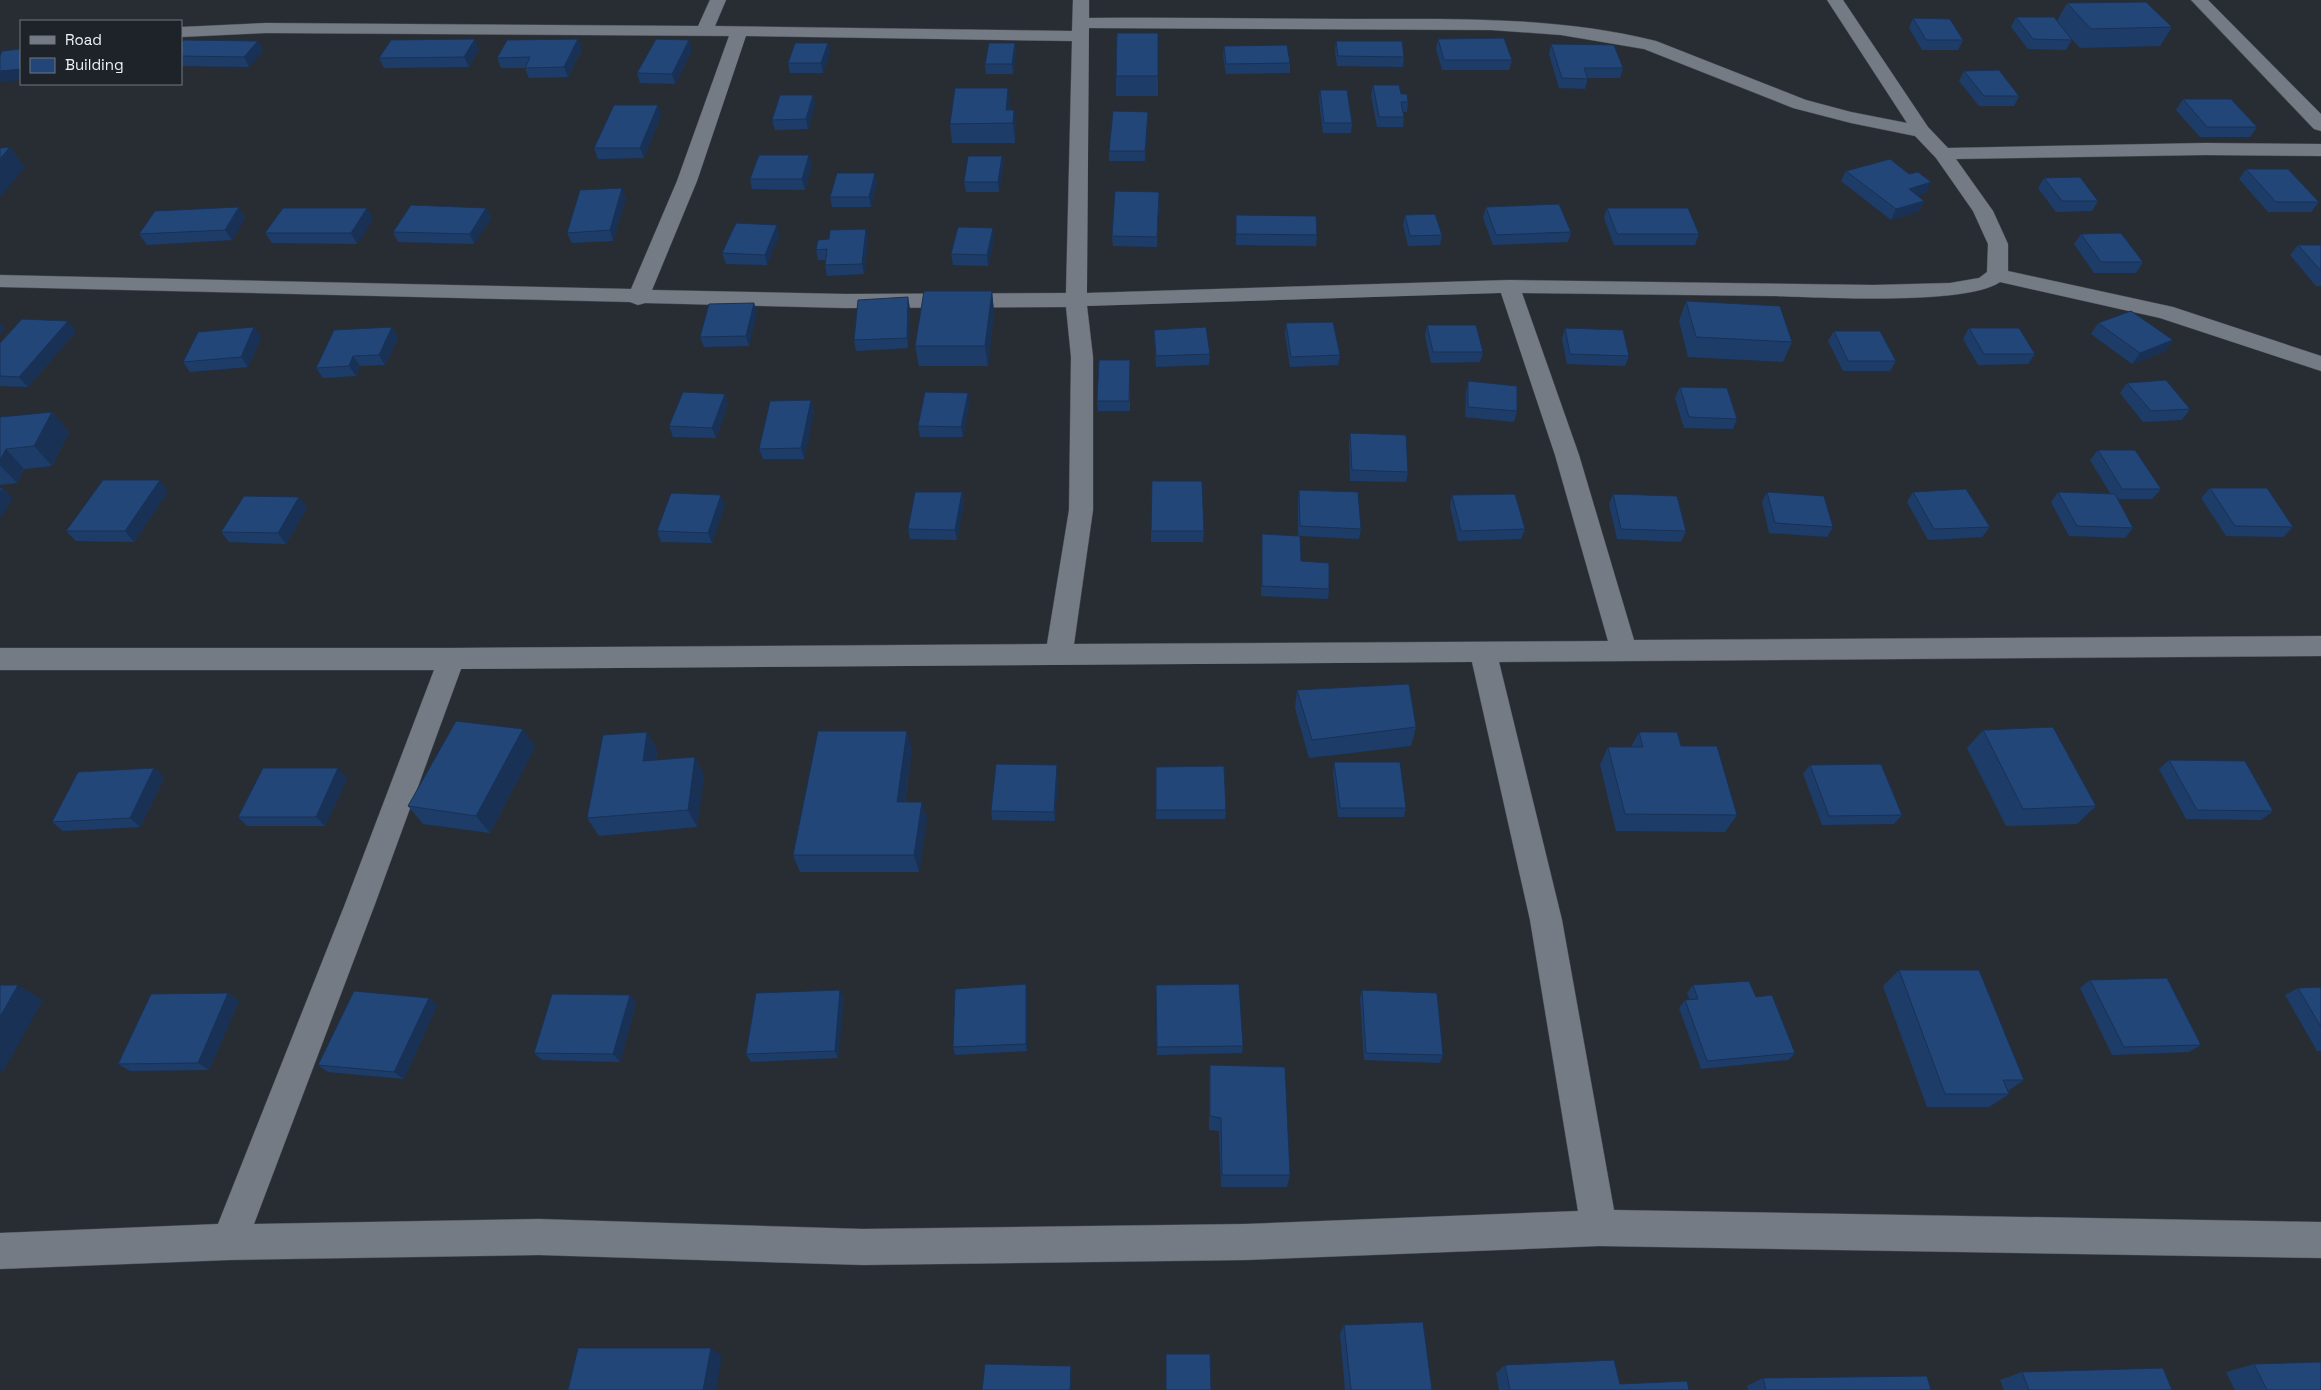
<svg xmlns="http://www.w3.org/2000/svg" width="2321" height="1390" font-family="'Space Grotesk',sans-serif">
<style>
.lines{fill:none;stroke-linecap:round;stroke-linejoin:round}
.street-casing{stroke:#464a50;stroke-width:1}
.street{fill:#757b84;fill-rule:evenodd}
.wall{fill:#1e3c68}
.shaded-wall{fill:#183155}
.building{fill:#234679;stroke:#183155}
</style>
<rect width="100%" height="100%" fill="#282d34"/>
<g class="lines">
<g class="street-casing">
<g id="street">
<path d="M710,0H726L715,26L1072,31L1073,0H1089V18C1176,17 1263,19 1351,19C1453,19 1556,16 1656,41L1806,100L1851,112L1907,123L1827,0H1843L1928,127L1948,148L2205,143L2321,144V156L2205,155L1956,159L1993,211L2008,244V271L2173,307L2321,356V371L2160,318L2000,282C1965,306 1820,297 1772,296C1689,295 1605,294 1522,293L1579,455L1634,640L2321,636V656L1499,662L1562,920L1614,1210L2321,1222V1258L1599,1246L1245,1260L863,1265L539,1255L229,1260L0,1269V1233L218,1224L345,904L434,670H0V648H451L1047,644L1069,510L1071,357L1066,307L845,308L645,303L638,305L630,302L0,287V275L631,289L677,181L729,36L266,33L181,37V27L266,23L698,26ZM1089,28L1491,30L1561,35L1644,49L1793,108L1851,123L1915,136L1936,158L1973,211L1988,244L1987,272L1979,278L1950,283L1874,285L1509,280L1087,293ZM746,36L1072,41L1066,293L845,294L652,290L697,181ZM1501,293L1555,455L1608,641L1074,644L1093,510V357L1087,306ZM1472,662L1530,920L1578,1211L1245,1224L863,1229L539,1219L254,1224L375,904L461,669Z"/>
<path d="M2191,0H2208L2321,114V131L2314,129Z"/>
</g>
</g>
<use href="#street" class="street"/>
</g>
<g class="wall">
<path d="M2067,3L2172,27L2160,46L2080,48L2068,35L2072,40L2066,50L2028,49L2011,27L2016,17L2057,21Z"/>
<path d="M1913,18L1963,40L1958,50H1922L1909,28Z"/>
<path d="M1158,33V96H1116V76Z"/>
<path d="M1438,39L1512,60L1509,70H1442L1436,49Z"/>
<path d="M258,41L263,51L249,67L181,66V43Z"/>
<path d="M1336,41L1404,57L1403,67L1337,66L1335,51Z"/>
<path d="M828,43L830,53L823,73H790L788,63Z"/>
<path d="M1015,43L1016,53L1013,74H986L985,64Z"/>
<path d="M1551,44L1623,68L1620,78H1588L1585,89L1559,88L1549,54Z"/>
<path d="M1224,46L1290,63V73L1226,74L1223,56Z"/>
<path d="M479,49L469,67L384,68L379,58Z"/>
<path d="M582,49L568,77L529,78L525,68H501L497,58Z"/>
<path d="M692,50L675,84L640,83L637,73Z"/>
<path d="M1964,71L2019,96L2014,106H1979L1959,81Z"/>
<path d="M1373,85L1401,94L1408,102L1407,112H1403L1404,117L1403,127H1377L1371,95Z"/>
<path d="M1320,90L1352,123L1351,133H1323L1319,100Z"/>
<path d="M813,95L815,105L808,129L775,130L772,120Z"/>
<path d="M2183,99L2257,127L2250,137H2200L2176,110Z"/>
<path d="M1010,107V110H1014L1016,130L1015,143H952L950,124Z"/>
<path d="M661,115L644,158L598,159L594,148Z"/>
<path d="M1148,122L1145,161H1109V151Z"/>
<path d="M1002,156L1003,166L999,192H966L964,182Z"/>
<path d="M812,165L805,190L752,189L750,179Z"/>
<path d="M2246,169L2319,202L2311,212H2268L2239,179Z"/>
<path d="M1846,171L1909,174L1931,182L1926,193L1917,195L1924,201L1919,211L1891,220L1841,181Z"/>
<path d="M2044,178L2098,201L2092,211L2056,212L2038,188Z"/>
<path d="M877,183L871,207H832L830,197Z"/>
<path d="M1159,192L1157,247L1113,246L1112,236Z"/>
<path d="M626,198L613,241L572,243L567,233Z"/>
<path d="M239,207L245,218L232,240L147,245L139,234Z"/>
<path d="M1486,207L1571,232L1568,242L1493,245L1483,218Z"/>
<path d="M367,208L373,219L357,244L272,243L265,233Z"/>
<path d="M486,208L491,218L474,244L398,242L393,232Z"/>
<path d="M1607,208L1699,234L1695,245H1614L1604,218Z"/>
<path d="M1236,215L1317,235L1316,246L1236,245Z"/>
<path d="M1405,215L1442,235L1440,245L1408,246L1403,225Z"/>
<path d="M777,225L779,236L767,265L726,264L722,253Z"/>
<path d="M2081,234L2143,262L2136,273H2094L2074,244Z"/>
<path d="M868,239L864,274L827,276L825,265V260H818L816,250Z"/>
<path d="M994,239L988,266L953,265L951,254Z"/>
<path d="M2298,245H2321V286H2316L2290,255Z"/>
<path d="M992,291L994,312L988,366H919L915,346Z"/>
<path d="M1686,301L1792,342L1783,362L1688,357L1679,321Z"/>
<path d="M754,303L757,313L749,346L704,347L700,337Z"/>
<path d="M910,308L908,348L856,351L854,340Z"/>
<path d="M1286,323L1340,355L1338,365L1290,367L1285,334Z"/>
<path d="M2098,323L2173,340L2165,351L2132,364L2091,334Z"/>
<path d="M1427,325L1483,352L1480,362L1431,363L1425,336Z"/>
<path d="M254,327L261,338L248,367L190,372L183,362Z"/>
<path d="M392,327L398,338L385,365L360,366L356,376L323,378L316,368Z"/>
<path d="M1565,328L1629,356L1625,366L1567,364L1562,339Z"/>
<path d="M1969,328L2035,354L2028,364L1978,365L1963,339Z"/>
<path d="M1154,330L1210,354L1209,365L1156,367Z"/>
<path d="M76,331L28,387L0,386V343Z"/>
<path d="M1834,331L1896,361L1890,371H1843L1828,341Z"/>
<path d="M1130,371V411H1098L1097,401Z"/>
<path d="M1468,381L1517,411L1514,422L1465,417L1466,392Z"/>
<path d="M2127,383L2190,409L2182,420L2143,422L2120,393Z"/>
<path d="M1680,387L1737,419L1733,429L1684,428L1675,398Z"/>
<path d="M968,393L969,403L963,437H920L918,426Z"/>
<path d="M728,404L716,438L673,437L669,426Z"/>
<path d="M814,411L804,459H763L759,449Z"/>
<path d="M52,412L69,432L52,466L24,469L17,483L0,485V417Z"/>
<path d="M1350,433L1408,472L1406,482L1350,481L1349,443Z"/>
<path d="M2098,450L2161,489L2152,499H2118L2133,528L2125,538L2069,536L2051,502L2058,492L2110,493L2090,460Z"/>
<path d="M2210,488L2293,527L2283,537L2226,536L2201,498Z"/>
<path d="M1299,490L1361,529L1359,539L1300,536L1301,561L1329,589L1328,599L1261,596L1262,544V534L1298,536V500Z"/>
<path d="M168,491L134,542L76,541L66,531Z"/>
<path d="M962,492L964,502L957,540L910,539L908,529Z"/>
<path d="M1767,492L1833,527L1827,537L1769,533L1762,502Z"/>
<path d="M1913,492L1990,527L1982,537L1928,540L1907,502Z"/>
<path d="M1613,494L1686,531L1681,542L1617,539L1609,504Z"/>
<path d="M1452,495L1525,529L1521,539L1458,541L1450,506Z"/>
<path d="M725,505L712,543L661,542L657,531Z"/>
<path d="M307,507L286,544L229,542L221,532Z"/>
<path d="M1151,531H1204L1203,542H1151Z"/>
<path d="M1297,690L1416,727L1411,746L1309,758L1295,708Z"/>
<path d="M1983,730L2096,806L2077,824L2006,826L1967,748Z"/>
<path d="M647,732L657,750L656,760L695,757L704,775L697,827L599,836L587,818Z"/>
<path d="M1639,732L1737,815L1725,832L1616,831L1600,765L1608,747H1631Z"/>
<path d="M535,747L490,833L423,824L408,806Z"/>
<path d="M912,749L905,802L927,819L919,872H800L793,855Z"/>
<path d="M2169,760L2273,811L2261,820L2186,819L2159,769Z"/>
<path d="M1334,762L1406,808L1404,817H1338L1333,772Z"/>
<path d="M1810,765L1902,815L1894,824L1822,825L1803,774Z"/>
<path d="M1156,767L1226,810L1225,819H1156Z"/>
<path d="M154,768L164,778L140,827L63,831L52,822Z"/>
<path d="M1058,774L1055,821L992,820L991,811Z"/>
<path d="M347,778L325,826H247L238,817Z"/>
<path d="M1899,970L2024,1080L2008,1091L2009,1094L1989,1107H1927L1883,986Z"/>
<path d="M2090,980L2201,1045L2189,1052L2112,1055L2080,988Z"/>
<path d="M1026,984L1027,992V1051L955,1055L953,1047Z"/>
<path d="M1156,985L1243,1046L1242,1053L1157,1055Z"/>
<path d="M1693,985L1756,997L1795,1053L1788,1060L1701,1069L1679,1008L1685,1000H1690L1687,993Z"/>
<path d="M2321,987V1051H2317L2285,995L2298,988Z"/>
<path d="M1362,990L1443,1055L1440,1063L1364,1060L1360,998Z"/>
<path d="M228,993L239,1001L209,1070L130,1071L118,1064Z"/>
<path d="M630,995L636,1003L620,1062L542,1060L534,1053Z"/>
<path d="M429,998L437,1005L404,1079L328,1072L318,1065Z"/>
<path d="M844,998L838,1058L751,1062L746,1054Z"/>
<path d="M1210,1065L1290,1175L1287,1187H1221L1219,1131L1209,1130V1079Z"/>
<path d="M1344,1325L1432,1390H1345L1340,1334Z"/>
<path d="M2254,1364L2321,1390H2235L2226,1372Z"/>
<path d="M1505,1365L1620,1384L1689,1390H1499L1496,1373Z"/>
<path d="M2022,1372L2172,1390H2004L2000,1380Z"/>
<path d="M1763,1378L1931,1390H1748L1747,1386Z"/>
</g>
<g class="shaded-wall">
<path d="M475,39L479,49L469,67L464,57Z"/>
<path d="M578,39L582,49L568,77L564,67Z"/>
<path d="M689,40L692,50L675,84L672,74Z"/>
<path d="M258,41L263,51L249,67L244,57Z"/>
<path d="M828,43L830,53L823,73L821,63Z"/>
<path d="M1015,43L1016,53L1013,74L1012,64Z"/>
<path d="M21,69V80L0,82V71Z"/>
<path d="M1008,88L1010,107L1009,123L1006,110Z"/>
<path d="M813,95L815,105L808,129L806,119Z"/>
<path d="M658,105L661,115L644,158L640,148Z"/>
<path d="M1014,110L1016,130L1015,143L1013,123Z"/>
<path d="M1148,112V122L1145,161V151Z"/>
<path d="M10,147L25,167L0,197V159Z"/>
<path d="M809,155L812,165L805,190L802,179Z"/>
<path d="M1002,156L1003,166L999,192L998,182Z"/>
<path d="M875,173L877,183L871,207L869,197Z"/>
<path d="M1931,182L1926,193L1904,199L1909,189Z"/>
<path d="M622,188L626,198L613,241L610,230Z"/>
<path d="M1924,201L1919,211L1891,220L1896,209Z"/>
<path d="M239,207L245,218L232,240L225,230Z"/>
<path d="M367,208L373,219L357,244L351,233Z"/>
<path d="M486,208L491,218L474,244L470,234Z"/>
<path d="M777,225L779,236L767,265L765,255Z"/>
<path d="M993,228L994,239L988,266L987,255Z"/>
<path d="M866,229L868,239L864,274L862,264Z"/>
<path d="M992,291L994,312L988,366L985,346Z"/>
<path d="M908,297L910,308L908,348L907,338Z"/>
<path d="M754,303L757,313L749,346L746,336Z"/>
<path d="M68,321L76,331L28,387L19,377Z"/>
<path d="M0,322L5,328L0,334Z"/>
<path d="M254,327L261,338L248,367L241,357Z"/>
<path d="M392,327L398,338L385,365L379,355Z"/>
<path d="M2173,340L2165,351L2132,364L2140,353Z"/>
<path d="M353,356L360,366L356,376L349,366Z"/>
<path d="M968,393L969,403L963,437L961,427Z"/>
<path d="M725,394L728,404L716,438L712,428Z"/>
<path d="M811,400L814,411L804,459L801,448Z"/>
<path d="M52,412L69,432L52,466L34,446Z"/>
<path d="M6,449L24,469L17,483L0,465V460Z"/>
<path d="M160,480L168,491L134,542L125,531Z"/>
<path d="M3,488L13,498L0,519V493Z"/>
<path d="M962,492L964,502L957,540L955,530Z"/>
<path d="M721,495L725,505L712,543L708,533Z"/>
<path d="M299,497L307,507L286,544L278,533Z"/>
<path d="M523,729L535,747L490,833L476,816Z"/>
<path d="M907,731L912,749L902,819L897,802Z"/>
<path d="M647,732L657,750L653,779L643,761Z"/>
<path d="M695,757L704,775L697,827L688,810Z"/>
<path d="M1057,765L1058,774L1055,821L1054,812Z"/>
<path d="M154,768L164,778L140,827L130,818Z"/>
<path d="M338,768L347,778L325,826L316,817Z"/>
<path d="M922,802L927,819L919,872L914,855Z"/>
<path d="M1026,984L1027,992V1051L1026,1044Z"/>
<path d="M18,985L43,1000L3,1072L0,1070V1017Z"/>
<path d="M840,990L844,998L838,1058L835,1051Z"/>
<path d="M228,993L239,1001L209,1070L198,1063Z"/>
<path d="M630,995L636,1003L620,1062L613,1054Z"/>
<path d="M429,998L437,1005L404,1079L394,1072Z"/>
<path d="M711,1348L722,1356L716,1390H703Z"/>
<path d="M1071,1366L1072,1370L1071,1390H1070Z"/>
</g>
<g class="building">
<path d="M2146,2L2172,27L2091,29L2067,3Z"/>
<path d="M2016,17H2054L2072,40L2033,39Z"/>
<path d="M1913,18L1950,19L1963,40H1926Z"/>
<path d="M1117,33H1158V76H1116Z"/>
<path d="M1504,38L1512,60H1444L1438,39Z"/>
<path d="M475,39L464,57L379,58L391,40Z"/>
<path d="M578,39L564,67L525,68L530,57L497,58L507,40Z"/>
<path d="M656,39L689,40L672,74L637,73Z"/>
<path d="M184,40L258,41L244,57L181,56V43Z"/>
<path d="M1336,41H1402L1404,57L1338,56Z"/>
<path d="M795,43H828L821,63H788Z"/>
<path d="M989,43H1015L1012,64H985Z"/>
<path d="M1551,44L1614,45L1623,68H1584L1588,79L1562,78Z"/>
<path d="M1287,45L1290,63L1226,64L1224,46Z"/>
<path d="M21,49V69L0,71V56L2,51Z"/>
<path d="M1999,70L2019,96H1984L1964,71Z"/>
<path d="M1373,85H1399L1401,94H1407L1408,102H1401L1404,117H1379Z"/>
<path d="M955,88H1008L1006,110H1014L1013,123L950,124Z"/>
<path d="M1320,90H1347L1352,123H1324Z"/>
<path d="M780,95H813L806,119L772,120Z"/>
<path d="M2183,99H2231L2257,127H2207Z"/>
<path d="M614,105H658L640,148H594Z"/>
<path d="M1113,111L1148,112L1145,151H1109Z"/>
<path d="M10,147L0,159V148Z"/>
<path d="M759,155H809L802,179H750Z"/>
<path d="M968,156H1002L998,182H964Z"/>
<path d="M1890,159L1909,174L1918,172L1931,182L1909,189L1924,201L1896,209L1846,171Z"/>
<path d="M2246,169H2288L2319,202H2276Z"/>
<path d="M837,173H875L869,197H830Z"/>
<path d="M2080,177L2098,201H2062L2044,178Z"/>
<path d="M622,188L610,230L567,233L580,190Z"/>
<path d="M1115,191L1159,192L1157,237L1112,236Z"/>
<path d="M1559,204L1571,232L1496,235L1486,207Z"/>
<path d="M411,205L486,208L470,234L393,232Z"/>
<path d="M239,207L225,230L139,234L155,211Z"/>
<path d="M283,208H367L351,233H265Z"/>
<path d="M1607,208H1688L1699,234H1617Z"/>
<path d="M1435,214L1442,235L1410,236L1405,215Z"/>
<path d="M1236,215L1316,216L1317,235L1236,234Z"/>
<path d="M736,223L777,225L765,255L722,253Z"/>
<path d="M958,227L993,228L987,255L951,254Z"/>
<path d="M866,229L862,264L825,265L827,249L816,250L818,240L829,239L830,230Z"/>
<path d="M2121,233L2143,262H2101L2081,234Z"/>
<path d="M2298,245H2321V271Z"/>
<path d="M924,291H992L985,346H915Z"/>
<path d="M908,297L907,338L854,340L858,300Z"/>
<path d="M1686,301L1780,306L1792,342L1696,337Z"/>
<path d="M754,303L746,336L700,337L709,304Z"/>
<path d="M2131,311L2173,340L2140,353L2098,323Z"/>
<path d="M22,319L68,321L19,377L0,376V343Z"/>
<path d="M1333,322L1340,355L1291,357L1286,323Z"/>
<path d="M1427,325H1476L1483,352H1433Z"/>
<path d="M254,327L241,357L183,362L198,332Z"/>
<path d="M392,327L379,355L353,356L349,366L316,368L334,330Z"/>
<path d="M1206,327L1210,354L1156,356L1154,330Z"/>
<path d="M1565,328L1623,330L1629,356L1570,354Z"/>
<path d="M1969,328H2019L2035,354H1984Z"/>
<path d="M1834,331H1880L1896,361H1848Z"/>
<path d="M1099,360H1130L1129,401H1097Z"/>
<path d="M2166,380L2190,409L2151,411L2127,383Z"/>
<path d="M1468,381L1517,386V411L1468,407Z"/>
<path d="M1680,387L1727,388L1737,419L1689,417Z"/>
<path d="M683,392L725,394L712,428L669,426Z"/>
<path d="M925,392L968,393L961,427L918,426Z"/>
<path d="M811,400L801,448L759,449L770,401Z"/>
<path d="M52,412L34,446L6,449L0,460V417Z"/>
<path d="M1350,433L1406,435L1408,472L1352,470Z"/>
<path d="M2098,450H2135L2161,489H2122Z"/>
<path d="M103,480H160L125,531H66Z"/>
<path d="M1152,481H1202L1204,531H1151Z"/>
<path d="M0,488H3L0,493Z"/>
<path d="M2210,488H2267L2293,527L2235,526Z"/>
<path d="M1966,489L1990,527L1934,529L1913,492Z"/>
<path d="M1299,490L1358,492L1361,529L1300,526Z"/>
<path d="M915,492H962L955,530L908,529Z"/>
<path d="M1767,492L1824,496L1833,527L1775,523Z"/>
<path d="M2058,492L2115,494L2133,528L2077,526Z"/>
<path d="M671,493L721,495L708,533L657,531Z"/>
<path d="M1515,494L1525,529L1461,531L1452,495Z"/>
<path d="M1613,494L1677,496L1686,531L1621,529Z"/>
<path d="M244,496L299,497L278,533L221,532Z"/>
<path d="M1262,534L1300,536L1301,561L1329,563V589L1262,586Z"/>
<path d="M1409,684L1416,727L1312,740L1297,690Z"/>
<path d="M456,721L523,729L476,816L408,806Z"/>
<path d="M2053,727L2096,806L2023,809L1983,730Z"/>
<path d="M818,731H907L897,802H922L914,855H793Z"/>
<path d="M647,732L643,761L695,757L688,810L587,818L603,735Z"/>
<path d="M1639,732H1677L1681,746H1717L1737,815L1625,814L1608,747H1643Z"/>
<path d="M2169,760L2245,761L2273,811L2197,810Z"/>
<path d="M1334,762H1400L1406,808H1340Z"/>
<path d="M996,764L1057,765L1054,812L991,811Z"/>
<path d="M1881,764L1902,815L1829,816L1810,765Z"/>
<path d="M1224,766L1226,810H1156V767Z"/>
<path d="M154,768L130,818L52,822L78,772Z"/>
<path d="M263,768H338L316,817H238Z"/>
<path d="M1899,970H1979L2024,1080H2003L2009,1094H1945Z"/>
<path d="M2167,978L2201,1045L2124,1047L2090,980Z"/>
<path d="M1749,981L1756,997L1772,995L1795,1053L1707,1061L1685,1000L1698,999L1693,985Z"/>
<path d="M1026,984V1044L953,1047L955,989Z"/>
<path d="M1239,984L1243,1046L1157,1047L1156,985Z"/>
<path d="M0,985H18L0,1017Z"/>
<path d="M2321,987V1027L2298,988Z"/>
<path d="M840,990L835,1051L746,1054L756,993Z"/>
<path d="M1362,990L1437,993L1443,1055L1366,1053Z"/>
<path d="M354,991L429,998L394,1072L318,1065Z"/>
<path d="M228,993L198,1063L118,1064L151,994Z"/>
<path d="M552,994L630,995L613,1054L534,1053Z"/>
<path d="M1210,1065L1285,1067L1290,1175H1222L1221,1118L1210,1116Z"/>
<path d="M1423,1322L1432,1390H1351L1344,1325Z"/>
<path d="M578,1348H711L703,1390H568Z"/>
<path d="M1166,1354H1210L1211,1390H1166Z"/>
<path d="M1614,1360L1620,1384L1687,1381L1689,1390H1510L1505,1365Z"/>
<path d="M2321,1362V1390H2267L2254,1364Z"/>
<path d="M985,1364L1071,1366L1070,1390H982Z"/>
<path d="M2163,1368L2172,1390H2029L2022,1372Z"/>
<path d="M1927,1376L1931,1390H1766L1763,1378Z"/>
</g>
<rect x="20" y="20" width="162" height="65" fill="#1e232a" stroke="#72767c"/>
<rect x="30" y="36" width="25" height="8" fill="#757b84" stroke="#72767c"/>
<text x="65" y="45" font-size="15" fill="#eff2f7">Road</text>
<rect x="30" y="58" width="25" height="15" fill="#234679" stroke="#72767c"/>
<text x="65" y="70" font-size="15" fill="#eff2f7">Building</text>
</svg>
